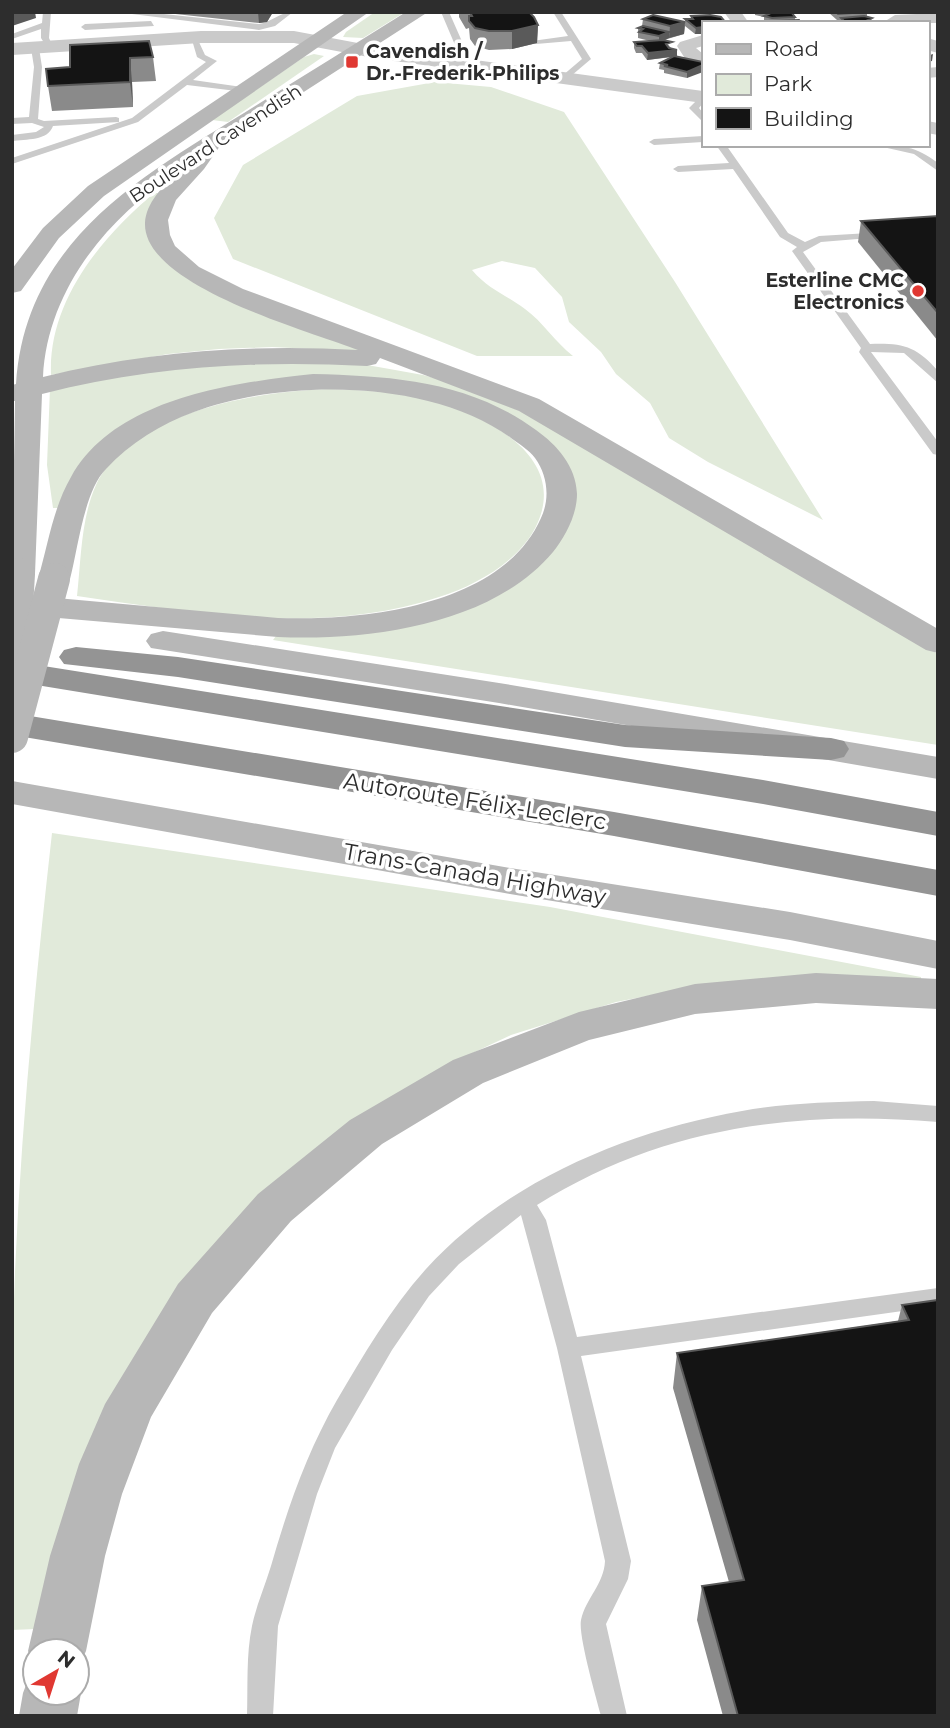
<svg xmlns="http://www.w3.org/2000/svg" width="950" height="1728" font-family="Montserrat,sans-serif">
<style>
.green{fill:#e1eada}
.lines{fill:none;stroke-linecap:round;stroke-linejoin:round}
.service{fill:#cacaca;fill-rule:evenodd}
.minor{fill:#cacaca;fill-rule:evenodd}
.tertiary{fill:#cacaca;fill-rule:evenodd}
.secondary{fill:#b7b7b7;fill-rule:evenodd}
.motorway{fill:#949494;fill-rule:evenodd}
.secondary-bridge{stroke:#b7b7b7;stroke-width:32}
.wall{fill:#8a8a8a}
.shaded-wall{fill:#5a5a5a}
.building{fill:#141414;stroke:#5a5a5a;stroke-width:2}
.poi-dot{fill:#e03832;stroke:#fff;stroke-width:2.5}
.labels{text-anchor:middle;stroke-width:7;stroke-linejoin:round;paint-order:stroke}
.far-poi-label{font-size:19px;font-weight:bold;fill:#2d2d2d;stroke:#fff;text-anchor:start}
.far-street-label{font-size:19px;fill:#2d2d2d;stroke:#fff}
.street-label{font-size:23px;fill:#2d2d2d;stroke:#fff}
</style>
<rect width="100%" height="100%" fill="#fff"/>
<g class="green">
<path d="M375,12H405L363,38L343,37L346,32Z"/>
<path d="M314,54L324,56L228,122L212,120L304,57Z"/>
<path d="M435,82L491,87L564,112L675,282L823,520L708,462L669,438L650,403L616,374L601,352L569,322L562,297L535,268L502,261L472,270C489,290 505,294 525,309C543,322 555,342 573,356H477L233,259L214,218L243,165L357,96Z"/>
<path d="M154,193H159L151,243C164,260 176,271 194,282L362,349L356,351L272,347L219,349L168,354L51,375C48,301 101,238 154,193Z"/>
<path d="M356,363L423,375L461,385L482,393L557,429L938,654V745L273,640L276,636H307L517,581L566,467L433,387L236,386L86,458L71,480L59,508H53L47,465L50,388L183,364Z"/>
<path d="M330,389C359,390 387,391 415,397C470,408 569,449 538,522C522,560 477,585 439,597C322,636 196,613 77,596C81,560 81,518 96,485C130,411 259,391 330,389Z"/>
<path d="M52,833L550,907L921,977V981L694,987L616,1002L511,1035L443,1067L378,1105L256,1202L35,1629L12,1630C12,1544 11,1457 12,1371C15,1191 32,1011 52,833Z"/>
</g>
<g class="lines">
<g class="service">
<path d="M43,12H51L49,38L54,49H48L41,38V29L12,39V34L42,23Z"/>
<path d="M116,12H145L259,24C272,22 280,12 293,12L275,26L259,30Z"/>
<path d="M441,12H449L464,46L440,64L436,61L437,59L455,45Z"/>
<path d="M553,12H561L591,59L565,81L562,80V76L582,59L571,41L536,44L532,41L568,36Z"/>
<path d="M151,21L154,26L85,30L81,27L85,24Z"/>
<path d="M192,40H198L205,55L217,61L193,80L242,87L247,90L245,92L187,85L138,122L12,164V158L132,118L206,62L197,57Z"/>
<path d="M35,45L39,48L42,67L38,119L44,121L116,117L119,118V122L53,126C48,141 26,139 12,141V135L36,132L44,127L32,123L12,124V118L29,117L34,67L31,48Z"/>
<path d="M703,94V103L699,108L703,113V122L689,108Z"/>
<path d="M703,136V142L654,145L649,142L654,139Z"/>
<path d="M716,145H726L788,233L805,242L819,236L886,232L887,234L882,237L821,242L803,252L870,344C903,343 916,346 938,371V383L904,353L871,352L938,442V455L933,454L859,352L861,348L792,251L797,247L780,237L733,169L678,172L673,169L678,166L729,163Z"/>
<path d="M874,145C902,145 915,146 938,163V171L914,154Z"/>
<path d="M874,1101L938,1106V1122C795,1110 661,1127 537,1205L546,1220L577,1337L938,1288V1306L581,1356L631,1561L628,1579L606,1624L627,1716H601C596,1697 578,1635 581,1620C586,1598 604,1584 605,1561L557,1348L521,1215L459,1264L429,1296L392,1350L335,1448L317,1494L278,1626L273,1716H247C248,1686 246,1655 252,1626C256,1606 265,1586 271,1566C288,1507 307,1452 337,1400C364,1354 391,1308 426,1269C506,1181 628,1131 742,1111C786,1103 830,1102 874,1101Z"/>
</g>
<g class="minor">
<path d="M724,12H741L749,23H732Z"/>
<path d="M938,13V23H889L887,20L895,15Z"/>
<path d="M703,35V46L696,48L703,54V65L686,60L677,46L680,42Z"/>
<path d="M927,38L938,41V53L927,50Z"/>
<path d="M938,67V77L927,78V68Z"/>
</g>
<g class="tertiary">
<path d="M201,31H294L379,47L703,91V103L379,59L294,43H201L12,55V43Z"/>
<path d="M927,121L938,123V135L927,133Z"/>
</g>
<g class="secondary">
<path d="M347,12H369L104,196L59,238L21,291L12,293V269L43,228L88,186Z"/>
<path d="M406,12H428L220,146L204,169L176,200L168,220L170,235L175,246L199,267L243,289L539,399L938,629V653L926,650L519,411L380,358L376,364L367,366C257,360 149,366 42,394L35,574L30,581L12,582L15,401H12V385L16,384C25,243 137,179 244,113C298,79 352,46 406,12ZM176,174C163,186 146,203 145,223C143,286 309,331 358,350C252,344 146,351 43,377C47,292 106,218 176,174Z"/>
<path d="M313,374C393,376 469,381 536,430C557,445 576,466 577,494C577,515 565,537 553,552C492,625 368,641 278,637L12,614V594L278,618C362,621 502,607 541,518C550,499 548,476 535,458C529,450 519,444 511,438C431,379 285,378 194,412C161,424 130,443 106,469C84,491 78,549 70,579L65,586L54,589L43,586L38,579C48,545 53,508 71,477C115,398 232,383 313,374Z"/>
<path d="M163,631L499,683L938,757V779L499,703L151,648L146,641L151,634Z"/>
<path d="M12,781L510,868L790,912L938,941V969L790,940L510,894L12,804Z"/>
<path d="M816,973L938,979V1009L816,1003L695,1014L589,1040L483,1083L382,1144L291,1221L212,1313L151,1417L122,1494L105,1556L86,1651L77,1671V1651H35V1667L28,1651L50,1556L79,1464L105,1404L178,1284L258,1194L350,1120L453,1060L579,1012L695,984Z"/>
<path d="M35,1671V1693H77V1683L81,1693L77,1716H19L23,1693L31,1672Z"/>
</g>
<g class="motorway">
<path d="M76,647L178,657L625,725L831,738L844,741L849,749L844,757L831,760L625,747L178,677L64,664L59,657L64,650Z"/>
<path d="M12,661L763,780L938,812V836L763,804L12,681Z"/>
<path d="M12,713L614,812L938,870V896L614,836L12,735Z"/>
</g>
<g class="secondary-bridge">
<path d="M13,671L19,574"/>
<path d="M12,737L54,579"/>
</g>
</g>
<g class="wall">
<path d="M157,12H273L267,22L259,23Z"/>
<path d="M459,12H529L538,25L537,43L512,49L489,50L475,46L470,39L469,28L466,29L459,17Z"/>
<path d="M755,12H791L795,17V20L801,23L764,22V17L755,15Z"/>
<path d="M828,12H867V17L872,18L871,21L874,23H840V20H837Z"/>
<path d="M691,16L703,23V34H695L685,26L684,34L664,40L671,48L677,50V56L703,62L687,78L664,73V70L659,69L660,63L672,57L647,60L642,53H636L634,48V42L650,41L638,38V28L642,26L643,19L685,22V19H691Z"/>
<path d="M70,45L153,57L156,81L132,82L133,107L52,111L48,86L70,67Z"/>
<path d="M938,216V341L858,242L861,221Z"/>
<path d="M938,1300V1716H723L697,1620L702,1586L729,1582L673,1388L677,1353L898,1321L902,1305Z"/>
</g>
<g class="shaded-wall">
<path d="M12,12H35L36,18L12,26Z"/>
<path d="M258,12H273L267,22L259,23Z"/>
<path d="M685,22L684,34L669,38L670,26Z"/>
<path d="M538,25L537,43L512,49V31Z"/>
<path d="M703,27V34H695L696,28Z"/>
<path d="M669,32V38L659,43V36Z"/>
<path d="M677,50V56L647,60L648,53Z"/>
<path d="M933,54L932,61L927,62V56Z"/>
<path d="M130,58L132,82L133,107L130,82Z"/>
<path d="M703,65V72L687,78V72Z"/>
</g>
<g class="building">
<path d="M470,12H529L534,17L538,25L512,31H489L475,28L469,21V16H472Z"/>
<path d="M767,12H791L795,17L772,18L764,16L769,14Z"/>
<path d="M836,12H867L838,14Z"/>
<path d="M653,15L685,22L670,26L643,19Z"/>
<path d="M710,15L721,17L726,23H703V27L696,28L685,19H693L691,16Z"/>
<path d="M864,16L872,18L868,20L874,23H846L841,18Z"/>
<path d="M799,20L801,23H772L768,21Z"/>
<path d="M643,26L669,32L659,36L639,32L643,29L638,28Z"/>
<path d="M663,40L672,42L666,44L669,48L677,50L648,53L642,46H637L634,42Z"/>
<path d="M149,41L153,57L130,58V82L48,86L46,69L70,67V45Z"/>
<path d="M674,56L703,62V65L687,72L664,66L668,65L660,63Z"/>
<path d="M938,216V313L861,221Z"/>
<path d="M938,1300V1716H738L702,1586L744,1580L677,1353L909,1320L902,1305Z"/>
</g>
<g class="poi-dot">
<rect x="345" y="55" width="14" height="14" rx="3.5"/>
<circle cx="918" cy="291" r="7"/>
</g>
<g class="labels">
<g class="far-poi-label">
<text x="366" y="58">Cavendish /<tspan x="366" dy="22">Dr.-Frederik-Philips</tspan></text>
<text x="904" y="287" text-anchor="end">Esterline CMC<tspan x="904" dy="22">Electronics</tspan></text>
</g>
<g class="far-street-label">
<text transform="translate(215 143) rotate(-33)" y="7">Boulevard Cavendish</text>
</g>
<g class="street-label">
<text transform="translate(475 801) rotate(9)" y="8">Autoroute Félix-Leclerc</text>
<text transform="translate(475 874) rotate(10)" y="8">Trans-Canada Highway</text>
</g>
</g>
<rect width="950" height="1728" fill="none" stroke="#2d2d2d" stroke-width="28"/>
<rect x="702" y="21" width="228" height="126" fill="#ffffff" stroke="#ababab" stroke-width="2"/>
<rect x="716" y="44" width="35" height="10" fill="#b7b7b7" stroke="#ababab" stroke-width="2"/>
<text x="764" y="56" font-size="21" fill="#2d2d2d">Road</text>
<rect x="716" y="74" width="35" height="21" fill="#e1eada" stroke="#ababab" stroke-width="2"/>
<text x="764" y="91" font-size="21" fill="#2d2d2d">Park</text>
<rect x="716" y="108" width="35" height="21" fill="#141414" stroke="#ababab" stroke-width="2"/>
<text x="764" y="126" font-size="21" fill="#2d2d2d">Building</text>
<g transform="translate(56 1672) rotate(39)"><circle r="33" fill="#ffffff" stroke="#ababab" stroke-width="2"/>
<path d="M0-5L12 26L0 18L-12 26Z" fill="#e03832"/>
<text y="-10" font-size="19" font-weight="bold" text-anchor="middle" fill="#2d2d2d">N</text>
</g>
</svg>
